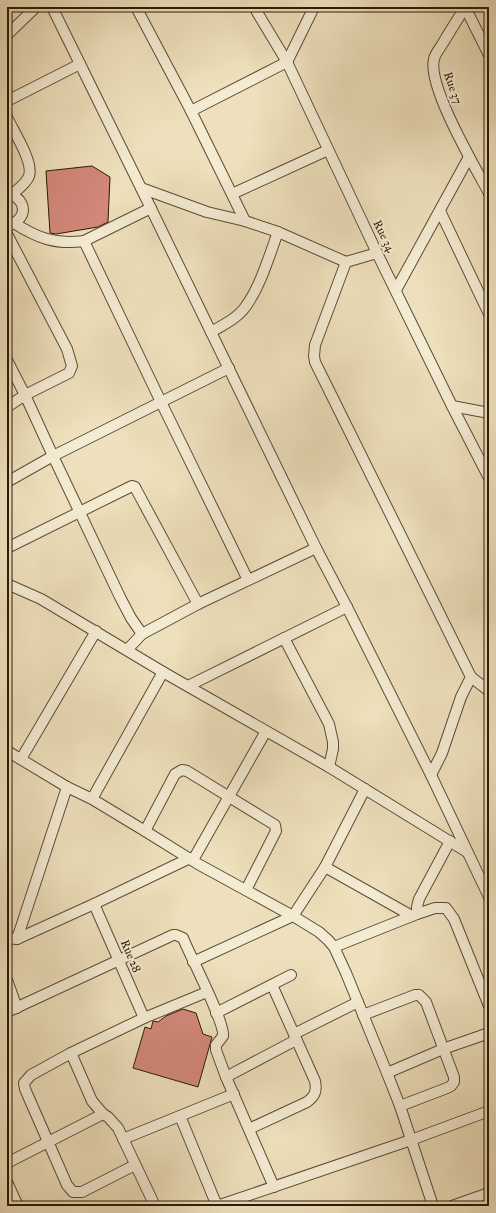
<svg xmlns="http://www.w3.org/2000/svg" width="496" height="1213" font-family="'IM FELL Great Primer',serif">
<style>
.building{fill:#d3887a;stroke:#2a1a05}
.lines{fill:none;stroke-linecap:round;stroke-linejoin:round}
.minor-casing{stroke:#5b4c33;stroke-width:12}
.minor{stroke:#f4ebd3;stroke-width:10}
.labels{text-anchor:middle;stroke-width:4;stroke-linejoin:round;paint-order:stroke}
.street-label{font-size:12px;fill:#2a1a05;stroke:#f4ebd3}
</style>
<rect width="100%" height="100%" fill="#eee0bc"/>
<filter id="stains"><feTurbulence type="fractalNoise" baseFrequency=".005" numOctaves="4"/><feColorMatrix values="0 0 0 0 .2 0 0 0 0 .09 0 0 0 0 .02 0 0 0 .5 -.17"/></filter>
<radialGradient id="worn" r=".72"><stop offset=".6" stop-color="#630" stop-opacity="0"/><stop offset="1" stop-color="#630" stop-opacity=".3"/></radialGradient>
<g class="building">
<path d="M92,166L110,177L108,222L98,227L56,234L50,233L46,171Z"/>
<path d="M183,1009L196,1013L203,1034L212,1037L198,1087L133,1068L145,1027L151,1029L153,1021L158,1022L166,1016Z"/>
</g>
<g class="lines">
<g class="minor-casing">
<g id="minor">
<path d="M52,7L141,188L316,548L347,607L431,775L489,897"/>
<path d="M136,7L191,111L245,221"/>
<path d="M254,7L287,62L377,253L452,406L489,478"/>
<path d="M465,7C458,19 450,31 443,43C440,48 435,54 434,59C427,86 475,167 489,193"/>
<path d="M465,7L489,55"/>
<path d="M7,35L36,7"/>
<path d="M7,101L80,64"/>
<path d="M191,111L287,62L314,7"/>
<path d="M7,117C13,131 34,162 29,176C26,184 17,190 11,195"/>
<path d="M141,188L207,212L245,221L278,232L346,262L377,253"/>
<path d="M7,194C20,195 29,210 18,220C15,223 11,225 7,226"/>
<path d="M232,194L328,150"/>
<path d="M440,211L489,314"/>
<path d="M14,223C37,238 56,245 84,241L151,208"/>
<path d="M7,234L67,349L72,366L69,373L25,395L7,407"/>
<path d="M84,241L161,402L248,580"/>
<path d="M346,262L315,345L314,356L315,362L471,677L489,691"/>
<path d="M396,290L469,157"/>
<path d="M211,332C223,325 238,318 246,306C261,285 269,256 278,232"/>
<path d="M7,360L25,395L53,456L120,597L131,618L142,634"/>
<path d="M452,406L489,413"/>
<path d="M7,482L53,456L229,368"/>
<path d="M7,548L132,486L135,487L137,491L198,604"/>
<path d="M7,584L41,599L163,672L329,767L467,852"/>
<path d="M284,638L329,724L333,742V749L329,767"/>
<path d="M127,650L142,634L198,604L316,548"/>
<path d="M188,686L347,607"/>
<path d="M7,751L67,787L92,799L145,831L198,864L293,916L319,932L328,940L334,947L346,973L387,1073L400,1106L433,1206"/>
<path d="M21,759L96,631"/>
<path d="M431,775L442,753L461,697L471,677"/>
<path d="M92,799L163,672"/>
<path d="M145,831L175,774L182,770L187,771L275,825L276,831L246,890"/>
<path d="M193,860L266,731"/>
<path d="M325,867L412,916"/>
<path d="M94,904L144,1018"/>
<path d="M417,914V907L419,899L450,841"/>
<path d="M7,938L17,939L94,904L190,858"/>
<path d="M17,939L67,787"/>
<path d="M334,947L417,914L435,908H446L454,919L489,1006"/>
<path d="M193,962L293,916L325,867L365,789"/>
<path d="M7,980L17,1008"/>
<path d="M7,1012L173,935H176L183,938C190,956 225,1022 223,1036L216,1045V1050L226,1077L274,1187"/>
<path d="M216,1013L291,975"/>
<path d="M363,1015L415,995H419L426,1002L454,1077V1082L451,1086L447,1088L400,1106"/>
<path d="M294,1034L358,1002"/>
<path d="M71,1053L92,1101L103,1114"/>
<path d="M387,1073L443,1049L489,1033"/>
<path d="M226,1077L296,1040"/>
<path d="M180,1116L217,1206"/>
<path d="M249,1129L307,1102C315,1096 317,1091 315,1081L272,985"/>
<path d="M123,1139L234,1094"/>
<path d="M7,1163L103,1114L108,1117L118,1128L155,1206"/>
<path d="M135,1165L82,1192H73L67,1185L25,1089L24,1083L31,1075L71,1053L144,1018L207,992"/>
<path d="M7,1182L18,1206"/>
<path d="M217,1206L411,1140L489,1111"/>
<path d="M452,1206L489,1193"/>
</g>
</g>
<use href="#minor" class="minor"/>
</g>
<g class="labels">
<g class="street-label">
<text transform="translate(453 88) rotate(71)" y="4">Rue 37</text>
<text transform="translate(384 236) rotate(64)" y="4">Rue 34</text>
<text transform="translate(131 956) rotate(67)" y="4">Rue 28</text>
</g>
</g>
<rect width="496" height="1213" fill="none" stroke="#eee0bc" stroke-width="24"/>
<rect x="8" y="8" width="480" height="1197" fill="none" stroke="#2a1a05" stroke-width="2"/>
<rect x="12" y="12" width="472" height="1189" fill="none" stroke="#2a1a05"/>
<rect width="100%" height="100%" filter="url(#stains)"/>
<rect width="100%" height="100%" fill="url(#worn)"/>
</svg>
